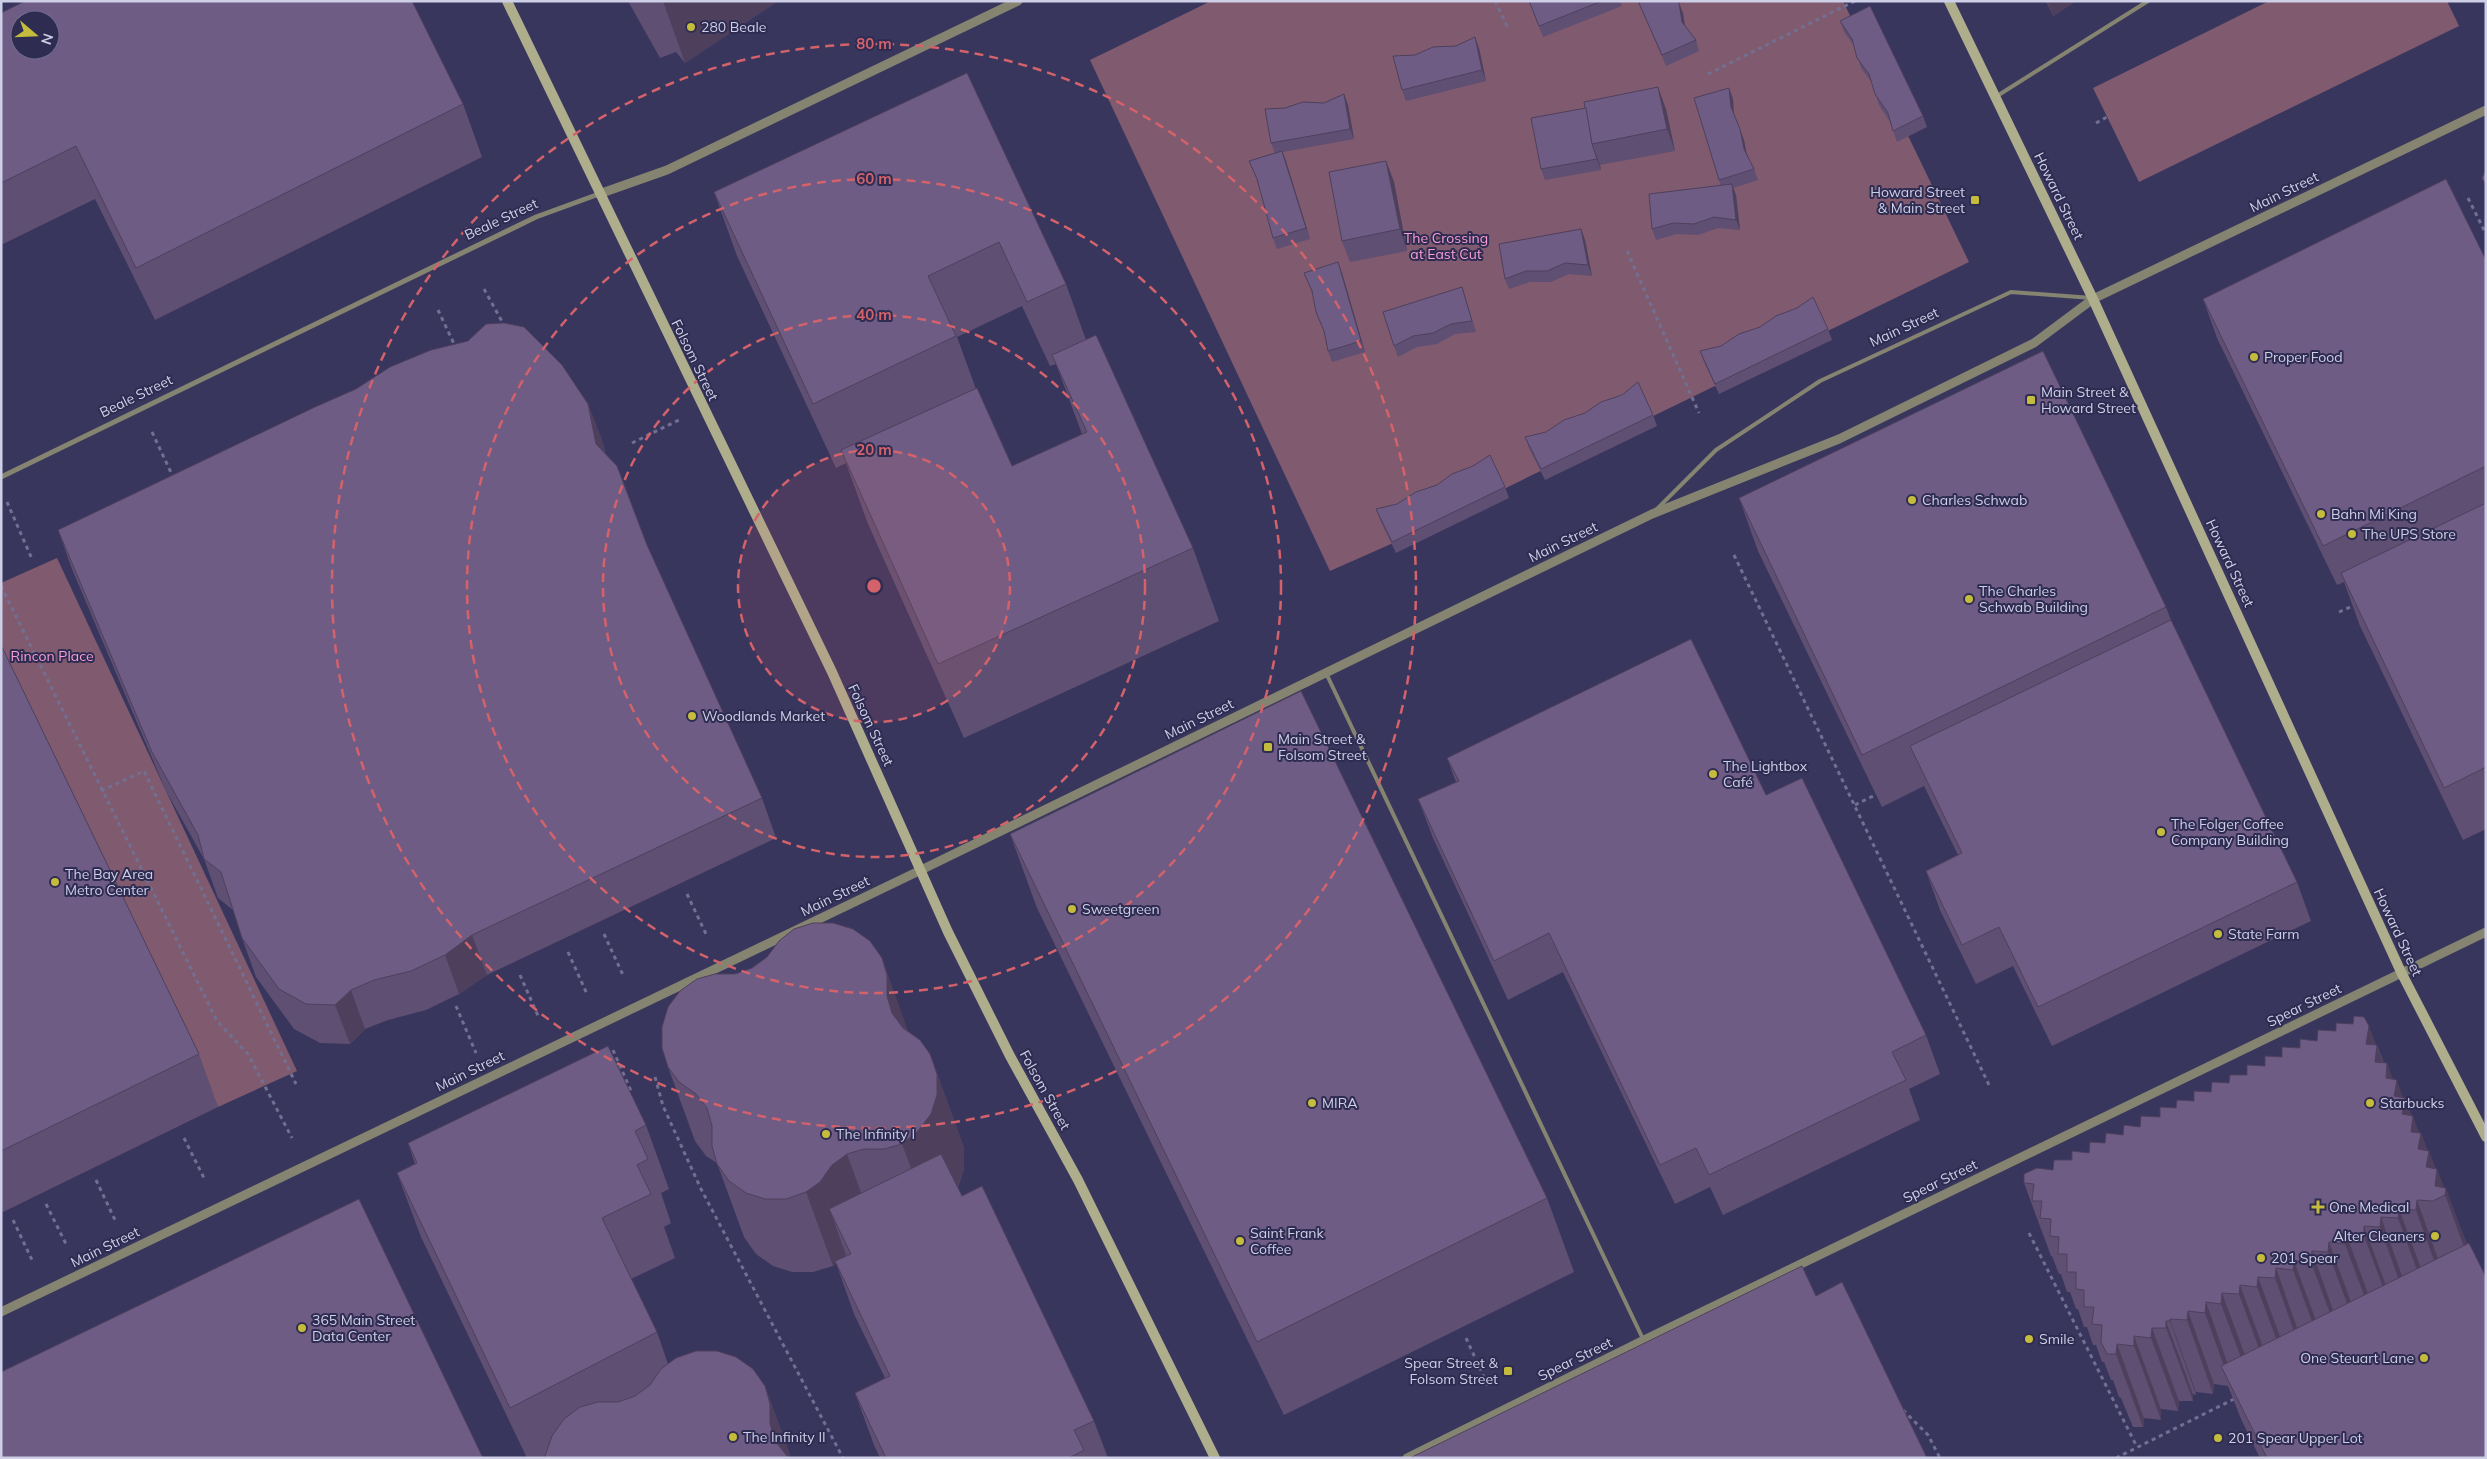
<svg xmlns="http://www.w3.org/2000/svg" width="2487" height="1459" font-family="Mulish,sans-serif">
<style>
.green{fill:#805a6f}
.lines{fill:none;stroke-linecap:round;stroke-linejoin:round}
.path{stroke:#727092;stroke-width:3;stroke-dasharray:4 4;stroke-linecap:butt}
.service{stroke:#858470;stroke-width:4}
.minor{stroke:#858470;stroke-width:5}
.tertiary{stroke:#858470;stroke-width:9}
.secondary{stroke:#aead8c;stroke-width:10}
.wall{fill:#5f4f72;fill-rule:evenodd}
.shaded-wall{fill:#4e405d}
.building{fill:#6f5c85;stroke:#4e405d;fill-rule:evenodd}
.ring{fill:none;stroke:#d3626b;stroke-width:2.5;stroke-dasharray:9 6}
.poi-dot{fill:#c5bc3d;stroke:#2f2c52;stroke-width:2}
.labels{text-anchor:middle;stroke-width:4;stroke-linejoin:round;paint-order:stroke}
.poi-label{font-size:14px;fill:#cecfe7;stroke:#2f2c52;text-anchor:start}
.street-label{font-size:14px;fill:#cecfe7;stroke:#2f2c52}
.park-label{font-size:14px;fill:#fa9ed3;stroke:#2f2c52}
.centre{fill:#d3626b;stroke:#2f2c52;stroke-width:2.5}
.ring-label{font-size:15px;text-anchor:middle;font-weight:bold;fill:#d3626b;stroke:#2f2c52;stroke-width:4;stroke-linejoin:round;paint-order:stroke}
</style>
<rect width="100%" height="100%" fill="#39365e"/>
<g class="green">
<path d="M1211,1H1843L1969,262L1391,544L1330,571L1090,60Z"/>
<path d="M2269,1H2447L2459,26L2139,182L2093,88Z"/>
<path d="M57,558L297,1071L218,1107L1,658V583Z"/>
</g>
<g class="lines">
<g class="path">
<path d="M1495,1L1508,28"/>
<path d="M1708,74L1855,1"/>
<path d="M2096,123L2107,117"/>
<path d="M2468,198L2486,234"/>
<path d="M1627,251L1699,413"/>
<path d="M484,289L504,325"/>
<path d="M438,310L456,348"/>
<path d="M152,432L174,479"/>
<path d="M632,443L679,420"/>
<path d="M7,502L32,559"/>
<path d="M1734,555L1990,1087"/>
<path d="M1,586L217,1021L248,1054L292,1138"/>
<path d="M2339,612L2355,605"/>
<path d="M101,791L144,771L296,1084"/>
<path d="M1855,805L1875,795"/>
<path d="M687,894L706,934"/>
<path d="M604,934L623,975"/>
<path d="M568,952L587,994"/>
<path d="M520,975L539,1018"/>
<path d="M456,1006L476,1053"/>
<path d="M613,1050L631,1091"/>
<path d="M655,1077L663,1106L701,1189L843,1458"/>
<path d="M184,1138L205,1180"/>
<path d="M96,1180L116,1222"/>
<path d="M46,1204L67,1246"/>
<path d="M13,1220L33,1262"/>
<path d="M2029,1233L2137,1447"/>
<path d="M1466,1338L1488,1386"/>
<path d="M1903,1410L1928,1435L1940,1458"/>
<path d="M2116,1458L2236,1398"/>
</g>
<g class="service">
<path d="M1997,96L2148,1"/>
<path d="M1657,509L1716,450L1820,381L2011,292L2092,298"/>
<path d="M1326,673L1643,1339"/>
</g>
<path class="minor" d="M1,477L536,217L599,194"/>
<g class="tertiary">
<path d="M599,194L667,170L1018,1"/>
<path d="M1,1312L921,870L1652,514L1839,439L2034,343L2093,299L2486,110"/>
<path d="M1407,1458L1644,1340L2486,932"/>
</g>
<g class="secondary">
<path d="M507,1L832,672L948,932L1010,1056L1078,1180L1215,1458"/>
<path d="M1949,1L2093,299L2401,972L2486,1137"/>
</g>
</g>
<g class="wall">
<path d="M628,1H778L685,63L676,52L660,58Z"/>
<path d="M1529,1H1620L1622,6L1543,37Z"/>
<path d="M1638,1H1678L1683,13L1685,26L1696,40L1699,51L1666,66Z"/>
<path d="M2046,1H2076L2053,16Z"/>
<path d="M1,13L463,104L482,157L155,320L95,199L1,245Z"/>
<path d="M1840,21L1923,116L1927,127L1897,142L1890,122L1879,105L1872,83L1861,68L1855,47L1844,32Z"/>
<path d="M1479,48L1486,81L1406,101L1402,90L1415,55Z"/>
<path d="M967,73L1066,284L1086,340L1193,548L1219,621L964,738L868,524L846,463L836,468L737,256L714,192ZM1022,306L1050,366L1056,364L1082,434L1012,466L976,389L957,337Z"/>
<path d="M1729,88L1733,99L1734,116L1744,140L1747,155L1754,169L1758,180L1733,188L1736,195L1740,230L1718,228L1698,235L1677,234L1656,240L1652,229L1721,186L1719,180Z"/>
<path d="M1344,94L1348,105L1354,139L1283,152L1310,239L1277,249L1273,238L1259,184L1249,161L1275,153L1271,143L1285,108L1324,103Z"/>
<path d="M1666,109L1675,151L1600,165L1601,170L1545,180L1541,169Z"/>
<path d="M1386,161L1394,182L1407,251L1350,262L1342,241Z"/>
<path d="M1581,229L1585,240L1592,276L1569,274L1551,282H1530L1509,289L1505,279Z"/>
<path d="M2486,260V829L2463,840L2360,626L2344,582L2337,585L2217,338L2203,299Z"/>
<path d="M1304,273H1342L1365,352L1332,362L1328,351L1325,334L1316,312L1313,295Z"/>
<path d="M1462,287L1476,332L1455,334L1437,344L1417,347L1398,357L1394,346Z"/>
<path d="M1828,329L1832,340L1719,394L1704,362L1700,351Z"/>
<path d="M588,404L603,443L605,453L647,545L762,798L776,838L487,975L459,994L426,1010L388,1020L365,1029L350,1044L320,1043L294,1029L256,977L242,938L233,910L218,898L204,859L166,791L72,569L58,530Z"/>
<path d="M1653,415L1657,426L1545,480L1529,448L1525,437Z"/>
<path d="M1505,487L1509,498L1396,553L1380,520L1376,509Z"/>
<path d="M1739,498L2166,607L2171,620L2297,882L2311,921L2052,1046L2013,966L1976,984L1940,910L1926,871L1958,855L1924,786L1882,807L1758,551Z"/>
<path d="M1,645L199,1054L218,1107L1,1213Z"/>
<path d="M1447,758L1766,795L1926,1035L1940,1074L1909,1089L1920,1120L1723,1215L1710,1187L1675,1204L1563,972L1508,1000L1433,838L1418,799L1456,782Z"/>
<path d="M1010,834L1547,1198L1574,1272L1284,1415L1037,908Z"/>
<path d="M909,1032L930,1054L964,1148V1169L958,1187L962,1196L1094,1421L1108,1458H880L874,1445L855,1393L885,1378L854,1314L836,1263L833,1266L813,1272H792L773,1266L756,1254L744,1237L717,1163L706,1156L695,1141L668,1067Z"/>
<path d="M2377,1045L2384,1063L2403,1098H2405L2411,1115L2419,1133H2421L2427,1150L2444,1187L2467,1244L2486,1458H2260L2241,1419L2228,1386L2214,1384L2213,1394L2196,1392V1395L2193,1394V1401H2179L2178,1411L2161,1409V1420L2144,1418L2143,1427H2133L2121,1398L2119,1397L2113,1380H2111L2104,1362H2102L2096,1345H2093L2087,1327H2084L2078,1309H2076L2070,1292H2067L2061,1274H2059L2052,1256H2051L2024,1183L2089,1153L2105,1143L2140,1127L2176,1108L2194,1101L2211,1092L2265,1066L2300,1048Z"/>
<path d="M646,1125L669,1189L661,1193L671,1223L664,1227L675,1258L631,1279L657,1332L668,1364L765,1386L791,1458H527L421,1237L397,1173L415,1164L408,1143Z"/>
</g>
<g class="shaded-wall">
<path d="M663,1H778L685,63Z"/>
<path d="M2047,1H2076L2053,16Z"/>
<path d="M1679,3L1683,13L1686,33L1682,22Z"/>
<path d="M1475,37L1479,48L1486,81L1482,70Z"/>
<path d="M1658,87L1666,109L1675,151L1667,129Z"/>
<path d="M1729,88L1733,99L1734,118L1731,107Z"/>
<path d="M1344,94L1348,105L1354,139L1350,129Z"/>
<path d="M1740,129L1744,140L1748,160L1744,149Z"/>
<path d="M1282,151L1286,161L1310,239L1306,228Z"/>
<path d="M1596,154L1600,165L1601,170L1597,159Z"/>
<path d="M1386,161L1394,182L1407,251L1400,229Z"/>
<path d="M1732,184L1736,195L1740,230L1736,220Z"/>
<path d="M1581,229L1585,240L1592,276L1588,265Z"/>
<path d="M1338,262L1342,273L1365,352L1361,341Z"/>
<path d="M588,404L603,443L610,484L596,444Z"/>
<path d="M472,935L487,975L459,994L445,955Z"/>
<path d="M882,958L908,1031L914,1049L892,1013L887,996Z"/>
<path d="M351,990L365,1029L350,1044L335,1005Z"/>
<path d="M2369,1026L2386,1070L2387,1063L2396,1088L2397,1080L2404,1101L2405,1098L2413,1119V1116L2420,1135L2421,1133L2428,1154L2429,1151L2437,1172V1169L2446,1192V1188L2473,1261L2472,1269L2445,1195L2436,1200L2366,1044Z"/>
<path d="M930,1054L964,1148V1169L957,1188L929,1217L902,1144Z"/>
<path d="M847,1154L874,1228L831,1213L820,1182L832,1165Z"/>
<path d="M820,1182L846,1255L833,1266L806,1192Z"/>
<path d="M2417,1200L2443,1273L2442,1283L2416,1210Z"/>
<path d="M2399,1209L2426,1282L2425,1292L2398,1218Z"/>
<path d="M2381,1217L2407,1290L2406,1300L2380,1227Z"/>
<path d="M2364,1226L2391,1299V1309L2364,1236Z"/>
<path d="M2346,1234L2373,1307L2372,1317L2345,1244Z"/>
<path d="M2329,1242L2356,1316L2355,1325L2328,1252Z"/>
<path d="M2312,1251L2338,1324V1335L2311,1262Z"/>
<path d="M2294,1261L2321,1334L2320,1343L2293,1270Z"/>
<path d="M2276,1268L2302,1342L2301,1351L2275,1278Z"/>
<path d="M2258,1277L2285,1350L2284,1360L2257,1287Z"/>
<path d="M2240,1285L2267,1358L2266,1368L2239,1294Z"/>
<path d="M2222,1293L2249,1366L2248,1377L2221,1304Z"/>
<path d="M2206,1302L2232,1376L2231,1386L2205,1313Z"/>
<path d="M2188,1311L2214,1384L2213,1394L2187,1320Z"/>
<path d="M2170,1319L2196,1392V1395L2170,1321Z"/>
<path d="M2166,1321L2193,1394V1401L2166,1328Z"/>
<path d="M2152,1328L2179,1401L2178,1411L2151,1338Z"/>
<path d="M2134,1336L2161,1409V1420L2134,1346Z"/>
<path d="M2117,1344L2144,1418L2143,1427L2116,1354Z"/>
<path d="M765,1386L791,1458H782L770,1424Z"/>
</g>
<g class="building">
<path d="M25,1H412L463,104L136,268L76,146L1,183V13ZM20,20H50V50H20Z"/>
<path d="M1529,1H1602L1539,26Z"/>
<path d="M1638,1H1678L1679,3L1682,22L1696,40L1662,55Z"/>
<path d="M1870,6L1923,116L1893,131L1888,113L1875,94L1869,74L1857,58L1852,39L1840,21Z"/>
<path d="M1475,37L1482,70L1402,90L1393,56L1415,55L1433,47L1456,46Z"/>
<path d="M967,73L1066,284L1027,302L999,242L928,276L956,336L813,404L714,192Z"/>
<path d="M1658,87L1667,129L1592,144L1584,102Z"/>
<path d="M1729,88L1731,107L1740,129L1744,149L1754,169L1719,180L1694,98Z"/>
<path d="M1344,94L1350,129L1271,143L1265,109L1285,108L1303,102L1324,103Z"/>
<path d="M1586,108L1592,144L1597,159L1541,169L1531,118Z"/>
<path d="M1282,151L1306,228L1273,238L1257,179L1249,161Z"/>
<path d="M1386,161L1400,229L1342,241L1329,172Z"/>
<path d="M2486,170V185L2482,178Z"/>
<path d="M2446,179L2486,260V466L2323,546L2203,299Z"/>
<path d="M1732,184L1736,220L1714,217L1694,224L1673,223L1652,229L1649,194Z"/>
<path d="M1581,229L1588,265L1565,263L1547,271H1526L1505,279L1499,244Z"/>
<path d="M1338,262L1361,341L1328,351L1324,331L1316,312L1312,291L1304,273Z"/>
<path d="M1462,287L1472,321L1451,324L1433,333L1413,336L1394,346L1383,312Z"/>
<path d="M1813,297L1828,329L1715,384L1700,351L1721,346L1739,334L1760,327L1776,316L1797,308Z"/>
<path d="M504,323L524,327L562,365L588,404L596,444L617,466L647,545L762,798L472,935L445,955L411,971L374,980L351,990L335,1005L306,1004L279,989L242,938L221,872L204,859L198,835L152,752L58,530L315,407L356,389L390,367L431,350L468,341L486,324Z"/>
<path d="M1096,335L1193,548L938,664L841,450L977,388L1012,466L1087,432L1052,355Z"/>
<path d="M2043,351L2166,607L1862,755L1739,498Z"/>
<path d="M1638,382L1653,415L1541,469L1525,437L1546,432L1564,420L1585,413L1601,402L1622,395Z"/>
<path d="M1490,455L1505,487L1392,542L1376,509L1397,504L1416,492L1437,485L1452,474L1473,466Z"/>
<path d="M2486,503V767L2444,788L2341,573Z"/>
<path d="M2171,620L2297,882L2038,1007L1999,927L1962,945L1926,871L1962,853L1910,746Z"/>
<path d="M1691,639L1766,795L1802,778L1926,1035L1892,1052L1906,1080L1709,1175L1696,1148L1660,1165L1549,933L1494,961L1418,799L1459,781L1447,758Z"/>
<path d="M1,645L199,1054L1,1151Z"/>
<path d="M1301,691L1547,1198L1257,1342L1010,834Z"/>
<path d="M813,923H833L853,929L870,941L882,958L887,975V996L892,1013L903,1028L920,1040L930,1054L937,1074V1095L931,1114L918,1131L902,1144L884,1149H864L847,1154L832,1165L820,1182L806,1192L786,1199H765L746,1193L729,1181L717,1164L712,1146V1126L707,1108L696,1094L679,1082L668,1067L662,1048V1027L668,1007L680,991L697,979L715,974H735L752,968L767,957L779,941L794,929Z"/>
<path d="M2354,1016L2364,1017L2369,1026L2366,1044L2377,1045L2375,1062L2387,1063L2386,1078L2397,1080L2394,1096L2405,1098L2402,1114L2413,1116L2411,1132L2421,1133L2418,1149L2429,1151L2426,1167L2437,1169L2435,1186L2446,1188L2445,1195L2433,1201L2417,1200L2416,1210L2399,1209L2398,1218L2381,1217L2380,1227L2364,1226V1236L2346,1234L2345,1244L2329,1242L2328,1252L2312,1251L2311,1262L2294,1261L2293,1270L2276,1268L2275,1278L2258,1277L2257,1287L2240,1285L2239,1294L2222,1293L2221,1304L2206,1302L2205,1313L2188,1311L2187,1320L2170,1319V1321H2166V1328H2152L2151,1338L2134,1336V1346L2117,1344L2116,1354H2107L2101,1342L2102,1325L2092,1324L2094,1307H2084V1290L2076,1289V1272H2067V1254H2058L2059,1237L2050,1236L2051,1219L2040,1218L2042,1201H2032L2034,1184L2024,1183V1174L2037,1168L2053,1170L2054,1160H2072V1151L2089,1153L2090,1142L2105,1143L2106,1133L2123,1135L2124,1125L2140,1127L2141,1116L2160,1117V1107L2176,1108L2177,1100L2194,1101V1091L2211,1092L2212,1082L2229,1083L2230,1075H2247V1065L2265,1066V1056L2282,1057V1047L2300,1048V1039L2317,1041L2318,1030L2336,1031V1023L2353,1024Z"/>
<path d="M608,1046L646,1125L635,1131L648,1159L637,1165L651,1194L602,1218L657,1332L510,1408L397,1173L417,1163L408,1143Z"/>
<path d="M941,1154L962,1196L982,1186L1094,1421L1074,1430L1084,1450L1069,1458H886L855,1393L890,1376L835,1261L851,1254L829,1209Z"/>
<path d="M359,1199L483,1458H1V1372Z"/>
<path d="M2469,1243L2486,1277V1458H2267L2221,1366Z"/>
<path d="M1802,1266L1816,1296L1842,1282L1927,1458H1410Z"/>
<path d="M696,1351H717L736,1357L753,1369L765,1386L770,1404V1424L776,1442L787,1456L789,1458H545V1456L552,1436L564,1419L580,1407L598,1402H618L635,1396L650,1385L661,1369L676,1358Z"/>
</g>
<circle cx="874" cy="586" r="136" fill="#d3626b" fill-opacity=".12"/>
<g class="ring">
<circle cx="874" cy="586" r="136"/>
<circle cx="874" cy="586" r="271"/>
<circle cx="874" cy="586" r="407"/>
<circle cx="874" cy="586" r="542"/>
</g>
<g class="poi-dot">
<circle cx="691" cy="27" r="5"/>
<rect x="1970" y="195" width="10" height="10" rx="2.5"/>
<circle cx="2254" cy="357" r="5"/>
<rect x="2026" y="395" width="10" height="10" rx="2.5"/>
<circle cx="1912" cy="500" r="5"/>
<circle cx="2321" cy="514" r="5"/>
<circle cx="2352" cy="534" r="5"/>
<circle cx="1969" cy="599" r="5"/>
<circle cx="692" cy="716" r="5"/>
<rect x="1263" y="742" width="10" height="10" rx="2.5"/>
<circle cx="1713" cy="774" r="5"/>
<circle cx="2161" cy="832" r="5"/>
<circle cx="55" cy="882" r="5"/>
<circle cx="1072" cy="909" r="5"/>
<circle cx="2218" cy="934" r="5"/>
<circle cx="1312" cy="1103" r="5"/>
<circle cx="2370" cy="1103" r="5"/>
<circle cx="826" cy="1134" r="5"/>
<path d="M2315.5 1199.5h5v5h5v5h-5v5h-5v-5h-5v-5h5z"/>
<circle cx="2435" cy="1236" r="5"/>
<circle cx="1240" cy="1241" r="5"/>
<circle cx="2261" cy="1258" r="5"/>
<circle cx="302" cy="1328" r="5"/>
<circle cx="2029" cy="1339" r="5"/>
<circle cx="2424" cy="1358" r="5"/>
<rect x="1503" y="1366" width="10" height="10" rx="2.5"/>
<circle cx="733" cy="1437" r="5"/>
<circle cx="2218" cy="1438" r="5"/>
</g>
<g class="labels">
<g class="poi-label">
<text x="701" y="32">280 Beale</text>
<text x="1965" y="197" text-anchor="end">Howard Street<tspan x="1965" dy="16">&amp; Main Street</tspan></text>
<text x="2264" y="362">Proper Food</text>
<text x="2041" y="397">Main Street &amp;<tspan x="2041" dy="16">Howard Street</tspan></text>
<text x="1922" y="505">Charles Schwab</text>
<text x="2331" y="519">Bahn Mi King</text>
<text x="2362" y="539">The UPS Store</text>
<text x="1979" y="596">The Charles<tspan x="1979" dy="16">Schwab Building</tspan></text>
<text x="702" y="721">Woodlands Market</text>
<text x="1278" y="744">Main Street &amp;<tspan x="1278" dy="16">Folsom Street</tspan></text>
<text x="1723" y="771">The Lightbox<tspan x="1723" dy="16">Café</tspan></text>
<text x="2171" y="829">The Folger Coffee<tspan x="2171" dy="16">Company Building</tspan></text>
<text x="65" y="879">The Bay Area<tspan x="65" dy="16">Metro Center</tspan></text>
<text x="1082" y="914">Sweetgreen</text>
<text x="2228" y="939">State Farm</text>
<text x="1322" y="1108">MIRA</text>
<text x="2380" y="1108">Starbucks</text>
<text x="836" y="1139">The Infinity I</text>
<text x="2329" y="1212">One Medical</text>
<text x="1250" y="1238">Saint Frank<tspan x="1250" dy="16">Coffee</tspan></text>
<text x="2425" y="1241" text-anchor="end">Alter Cleaners</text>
<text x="2271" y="1263">201 Spear</text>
<text x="312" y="1325">365 Main Street<tspan x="312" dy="16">Data Center</tspan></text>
<text x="2039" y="1344">Smile</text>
<text x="2414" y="1363" text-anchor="end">One Steuart Lane</text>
<text x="1498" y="1368" text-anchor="end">Spear Street &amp;<tspan x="1498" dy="16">Folsom Street</tspan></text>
<text x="743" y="1442">The Infinity II</text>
<text x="2228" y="1443">201 Spear Upper Lot</text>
</g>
<g class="street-label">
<text transform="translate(2284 192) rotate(-26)" y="5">Main Street</text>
<text transform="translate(2059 196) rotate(64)" y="5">Howard Street</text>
<text transform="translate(501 219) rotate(-25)" y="5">Beale Street</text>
<text transform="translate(1904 327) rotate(-25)" y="5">Main Street</text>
<text transform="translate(695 360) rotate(64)" y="5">Folsom Street</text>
<text transform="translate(136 396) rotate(-26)" y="5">Beale Street</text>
<text transform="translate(1563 542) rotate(-26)" y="5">Main Street</text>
<text transform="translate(2230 563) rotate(65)" y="5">Howard Street</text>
<text transform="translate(1199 719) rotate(-26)" y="5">Main Street</text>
<text transform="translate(871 725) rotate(65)" y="5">Folsom Street</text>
<text transform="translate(835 896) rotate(-26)" y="5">Main Street</text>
<text transform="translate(2398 932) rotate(65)" y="5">Howard Street</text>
<text transform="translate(2304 1005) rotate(-26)" y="5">Spear Street</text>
<text transform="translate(470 1071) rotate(-26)" y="5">Main Street</text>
<text transform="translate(1045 1090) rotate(61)" y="5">Folsom Street</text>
<text transform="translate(1940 1181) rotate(-26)" y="5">Spear Street</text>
<text transform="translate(105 1247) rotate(-26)" y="5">Main Street</text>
<text transform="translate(1575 1359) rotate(-26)" y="5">Spear Street</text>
</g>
<g class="park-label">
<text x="1446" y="243">The Crossing<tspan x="1446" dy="16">at East Cut</tspan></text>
<text x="52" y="661">Rincon Place</text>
</g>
</g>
<circle cx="874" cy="586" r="8" class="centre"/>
<g class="ring-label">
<text x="874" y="49">80 m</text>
<text x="874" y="184">60 m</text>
<text x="874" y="320">40 m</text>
<text x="874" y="455">20 m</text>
</g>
<rect width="2487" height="1459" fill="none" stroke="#cecfe7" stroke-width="5"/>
<g transform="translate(35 35) rotate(109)"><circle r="24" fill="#2f2c52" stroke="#6f6d8e"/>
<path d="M0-4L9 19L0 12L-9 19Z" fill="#c5bc3d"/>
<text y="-8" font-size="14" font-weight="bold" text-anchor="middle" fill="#cecfe7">N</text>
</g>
</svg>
